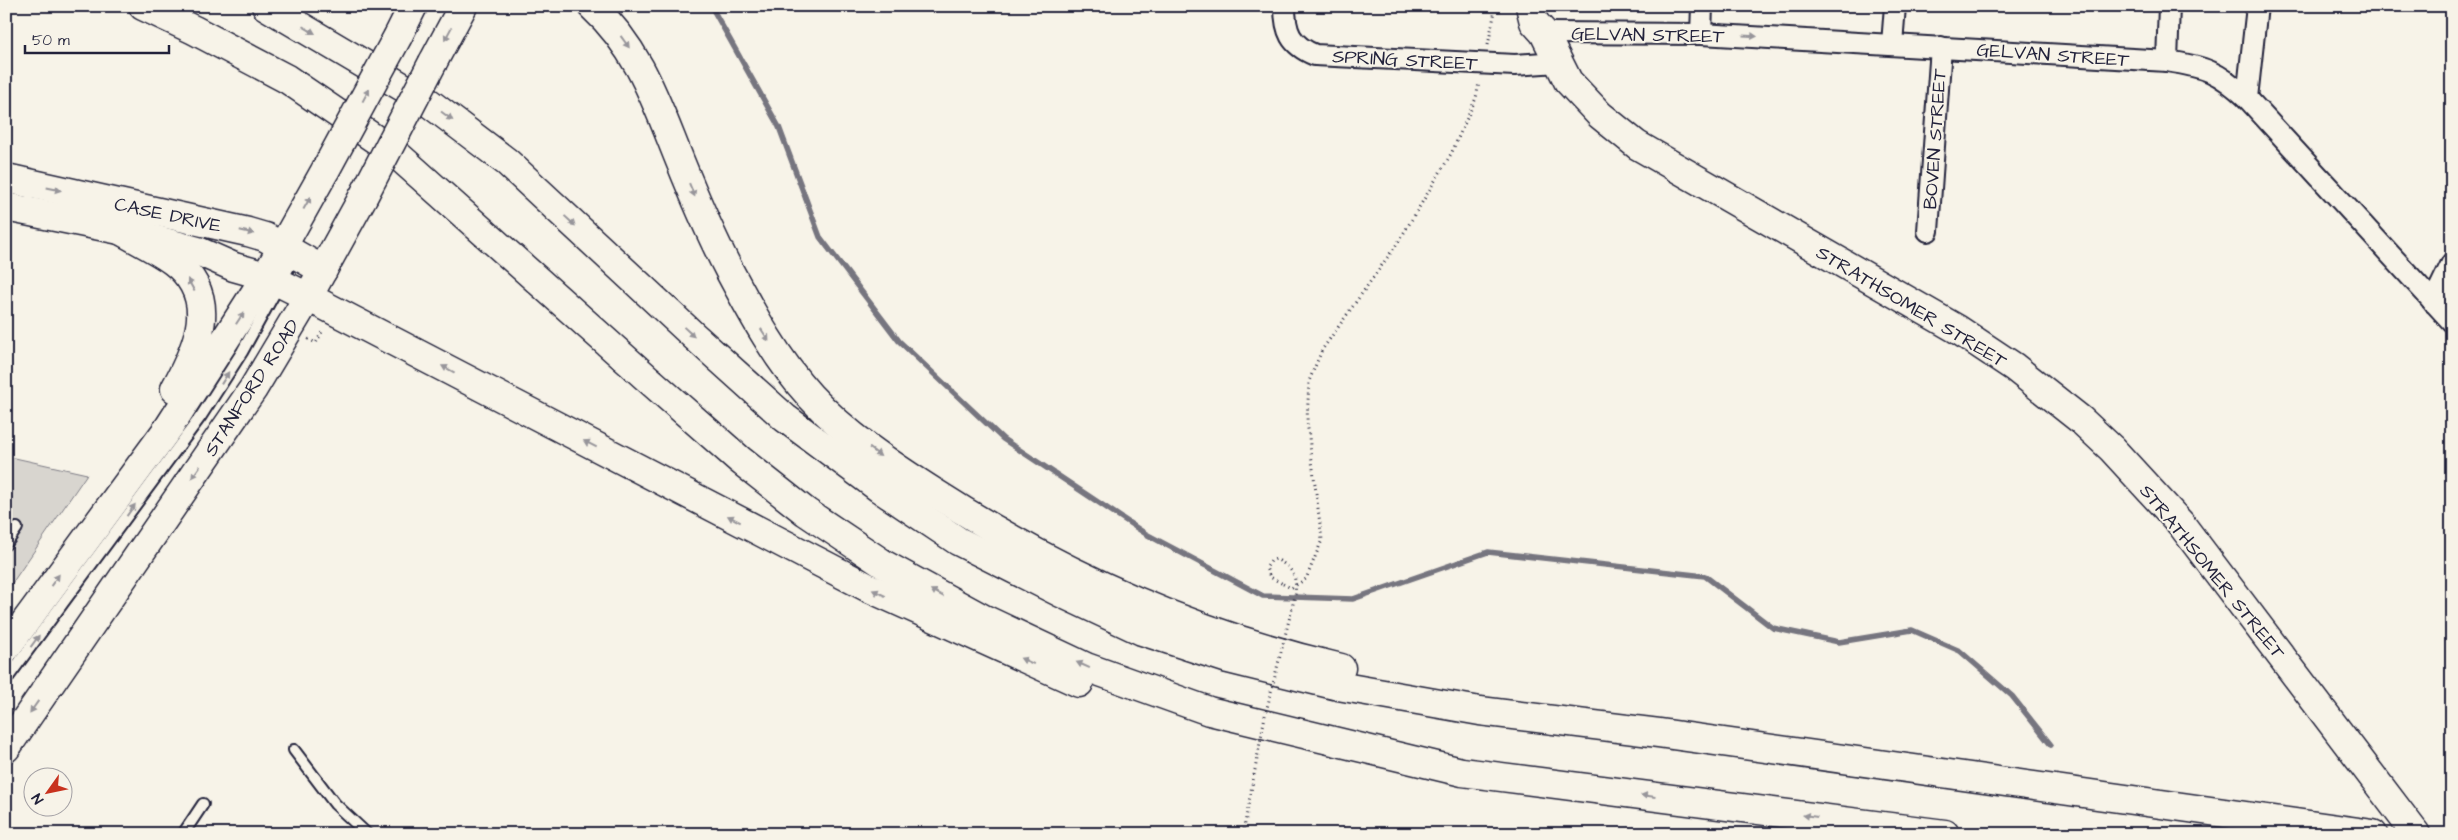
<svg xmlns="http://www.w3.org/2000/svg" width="2458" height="840" font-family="'Architects Daughter',sans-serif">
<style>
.green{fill:#d8d5cf;stroke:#7d7c85}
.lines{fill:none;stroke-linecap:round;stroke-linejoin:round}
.stream{stroke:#76747f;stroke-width:5.5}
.lane-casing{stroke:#22223b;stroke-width:14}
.street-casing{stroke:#22223b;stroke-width:24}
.secondary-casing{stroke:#22223b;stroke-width:31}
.highway-casing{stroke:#22223b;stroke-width:31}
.path{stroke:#22223b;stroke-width:3;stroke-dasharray:1 4;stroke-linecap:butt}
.lane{stroke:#f7f3e8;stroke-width:10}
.street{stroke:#f7f3e8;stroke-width:20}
.secondary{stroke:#f7f3e8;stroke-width:28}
.highway{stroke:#f7f3e8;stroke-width:28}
.secondary-bridge-casing{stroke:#22223b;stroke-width:31;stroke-linecap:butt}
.path-bridge{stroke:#22223b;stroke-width:3;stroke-dasharray:1 4;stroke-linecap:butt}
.secondary-bridge{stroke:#f7f3e8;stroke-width:28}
.oneway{fill:#97959a}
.labels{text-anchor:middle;stroke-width:4;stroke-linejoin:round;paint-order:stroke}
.street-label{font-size:19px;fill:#22223b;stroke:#f7f3e8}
</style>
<rect width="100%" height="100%" fill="#f7f3e8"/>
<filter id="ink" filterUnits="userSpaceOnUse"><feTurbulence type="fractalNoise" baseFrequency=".02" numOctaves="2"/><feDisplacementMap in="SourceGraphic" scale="10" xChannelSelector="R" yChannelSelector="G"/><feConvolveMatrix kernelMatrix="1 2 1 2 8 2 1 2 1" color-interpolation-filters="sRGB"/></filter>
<g filter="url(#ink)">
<path class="green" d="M6,456L87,474L6,592Z"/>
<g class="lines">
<path class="stream" d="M711,6L779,127L820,237L899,341L1003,439L1146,534L1263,596L1353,599L1488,552L1705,576L1773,628L1839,642L1912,630L1960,651L2012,696L2051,745"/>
<g class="lane-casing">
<g id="lane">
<path d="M6,544L17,528"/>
<path d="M6,680L201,416L242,352L295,256"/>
<path d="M294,750L335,804L367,834"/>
<path d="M183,834L203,804"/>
</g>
</g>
<g class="street-casing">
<g id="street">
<path d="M1285,6C1285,31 1290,45 1315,55L1515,65L1558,62"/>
<path d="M1544,33L1701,34L2167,61C2205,67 2218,71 2247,98L2452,322"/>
<path d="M1701,34L1702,6"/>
<path d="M1892,44L1895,6"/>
<path d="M2167,61L2169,6"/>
<path d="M2247,98L2257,6"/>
<path d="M1928,231L1941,47"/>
<path d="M2433,302L2452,263"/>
</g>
</g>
<g class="secondary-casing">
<g id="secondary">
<path d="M1530,6L1534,22L1544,33L1568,81L1600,115L1637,145L1957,329L2014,367L2081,420L2112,449L2181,524L2416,834"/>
<path d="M398,36L413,6"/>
<path d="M433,62L463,6"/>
<path d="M6,178L248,232L265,237L323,270"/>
<path d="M6,207L120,230L198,251L234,267L266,276L308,297"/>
<path d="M120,230C137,240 156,249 173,261C221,297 198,347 175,389"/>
<path d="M6,648L169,427L266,276L326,169"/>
<path d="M6,748L253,389L308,297L363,197"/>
</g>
</g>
<g class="highway-casing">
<g id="highway">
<path d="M143,6L194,30L287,79L394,152L648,379L740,460L806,512L885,565L984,619L1086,667L1209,711L1462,772L1945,834"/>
<path d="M266,6L428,102L507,162L694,336L785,418L879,488L958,541L1059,592L1142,631L1228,659L1338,686L1480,711L1659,733L2373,834"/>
<path d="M592,6C640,50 656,102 680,161C695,198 711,236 730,272C753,315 777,360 810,396C846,435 891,465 935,493C1059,573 1197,635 1341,668"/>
<path d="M308,297L869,588L1079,683"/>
</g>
</g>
<g class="path">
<path d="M1488,45L1496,6"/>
<path d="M308,339L316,343L323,330"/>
<path d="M1283,584L1291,588L1306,579L1322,540L1307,421L1309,381L1322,350L1399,241L1451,154L1476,98L1479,83"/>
</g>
<use href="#lane" class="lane"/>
<use href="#street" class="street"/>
<use href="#secondary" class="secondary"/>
<use href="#highway" class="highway"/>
<g class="secondary-bridge-casing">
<g id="secondary-bridge">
<path d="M326,169L398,36"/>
<path d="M363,197L433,62"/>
</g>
</g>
<path class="path-bridge" d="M1243,834L1265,716L1295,596C1297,576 1294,569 1276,559L1271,561L1266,568L1270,577L1283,584"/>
<use href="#secondary-bridge" class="secondary-bridge"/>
</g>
<defs><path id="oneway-solid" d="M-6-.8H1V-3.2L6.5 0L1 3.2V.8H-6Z" transform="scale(1.25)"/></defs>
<g class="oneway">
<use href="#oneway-solid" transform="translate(309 30) rotate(30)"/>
<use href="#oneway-solid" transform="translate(448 34) rotate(118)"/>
<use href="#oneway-solid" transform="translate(1750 36) rotate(3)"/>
<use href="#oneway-solid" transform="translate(625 42) rotate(54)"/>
<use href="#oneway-solid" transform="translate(366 95) rotate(-62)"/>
<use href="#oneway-solid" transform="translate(447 116) rotate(37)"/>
<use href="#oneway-solid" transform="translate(54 189) rotate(12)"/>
<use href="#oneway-solid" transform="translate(692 190) rotate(67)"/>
<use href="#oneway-solid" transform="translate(307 203) rotate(-61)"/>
<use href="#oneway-solid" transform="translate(570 221) rotate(43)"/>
<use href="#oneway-solid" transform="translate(247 232) rotate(14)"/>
<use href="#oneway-solid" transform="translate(191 285) rotate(-119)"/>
<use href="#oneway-solid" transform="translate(240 318) rotate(-57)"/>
<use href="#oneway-solid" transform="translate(689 332) rotate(43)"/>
<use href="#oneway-solid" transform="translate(765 335) rotate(57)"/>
<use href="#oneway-solid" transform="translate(448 369) rotate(-152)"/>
<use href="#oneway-solid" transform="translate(225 378) rotate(-58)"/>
<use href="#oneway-solid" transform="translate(590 444) rotate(-153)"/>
<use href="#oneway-solid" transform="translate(875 452) rotate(37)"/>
<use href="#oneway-solid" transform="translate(196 472) rotate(125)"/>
<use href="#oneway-solid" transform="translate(131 510) rotate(-54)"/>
<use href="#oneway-solid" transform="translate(734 519) rotate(-153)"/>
<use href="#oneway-solid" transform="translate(55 580) rotate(-54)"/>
<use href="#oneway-solid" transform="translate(879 593) rotate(-155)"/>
<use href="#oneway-solid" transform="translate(937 593) rotate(-152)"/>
<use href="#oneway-solid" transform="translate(35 641) rotate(-54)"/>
<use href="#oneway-solid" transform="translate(1027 661) rotate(-156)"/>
<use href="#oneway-solid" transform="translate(1083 665) rotate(-156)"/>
<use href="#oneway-solid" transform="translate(34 707) rotate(125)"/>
<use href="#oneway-solid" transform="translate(1648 796) rotate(-173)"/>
<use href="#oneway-solid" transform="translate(1810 816) rotate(-173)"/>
</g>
</g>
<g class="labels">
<g class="street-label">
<text transform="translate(1648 34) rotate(1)" y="7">GELVAN STREET</text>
<text transform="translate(2053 54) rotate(4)" y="7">GELVAN STREET</text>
<text transform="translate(1405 59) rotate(3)" y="7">SPRING STREET</text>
<text transform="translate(1934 139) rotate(-86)" y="7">BOVEN STREET</text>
<text transform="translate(168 214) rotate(12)" y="7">CASE DRIVE</text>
<text transform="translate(1912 306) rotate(31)" y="7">STRATHSOMER STREET</text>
<text transform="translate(251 387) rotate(-57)" y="7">STANFORD ROAD</text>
<text transform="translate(2213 571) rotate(51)" y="7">STRATHSOMER STREET</text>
</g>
</g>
<rect width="2458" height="840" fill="none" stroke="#f7f3e8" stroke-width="25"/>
<rect x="12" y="12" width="2433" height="815" fill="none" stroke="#22223b" stroke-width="2" filter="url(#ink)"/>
<g transform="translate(48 792) rotate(237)"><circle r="24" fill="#f7f3e8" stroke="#a29fa3"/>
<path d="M0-4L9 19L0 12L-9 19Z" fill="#c8321e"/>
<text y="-8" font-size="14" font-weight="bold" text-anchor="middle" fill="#22223b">N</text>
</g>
<path d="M25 45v8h144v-8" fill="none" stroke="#22223b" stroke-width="2.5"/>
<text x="32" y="45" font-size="15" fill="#22223b" stroke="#f7f3e8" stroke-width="4" paint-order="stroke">50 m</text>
</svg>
